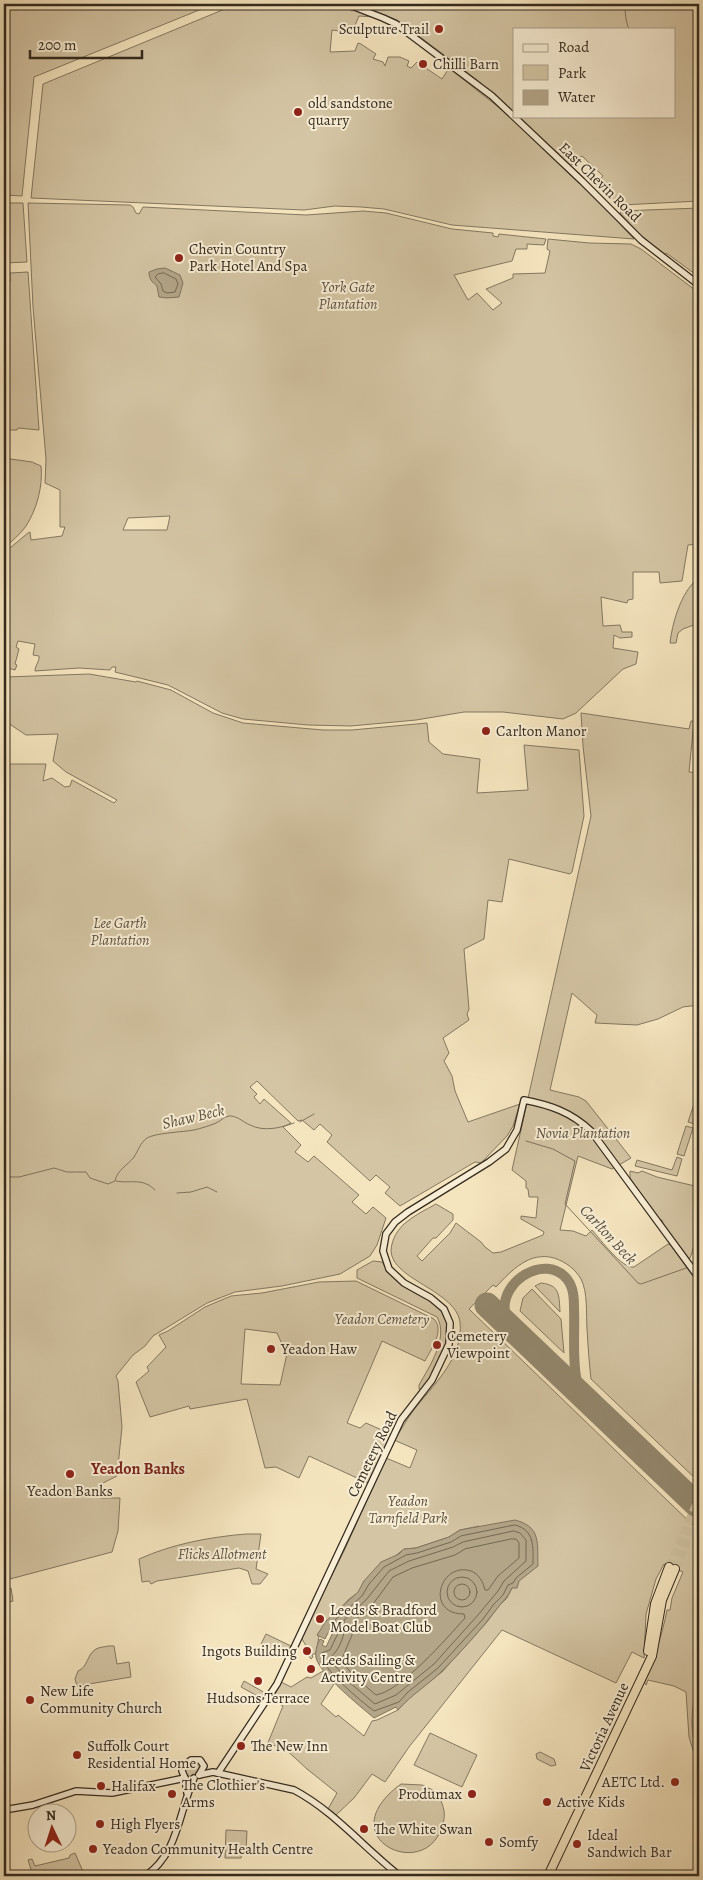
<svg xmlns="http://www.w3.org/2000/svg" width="703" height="1880" font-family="Alegreya,serif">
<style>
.green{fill:#d4c5a4;stroke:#847861;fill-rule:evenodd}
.water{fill:#b3a588;stroke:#80745e}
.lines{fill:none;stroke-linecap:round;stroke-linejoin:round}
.shore{stroke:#746853;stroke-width:1}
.stream{stroke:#80745e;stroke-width:1}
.taxiway{stroke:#94886e;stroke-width:10}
.runway{stroke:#94886e;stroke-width:25}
.highway-tunnel{stroke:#cec09f;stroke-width:8;stroke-dasharray:8 4;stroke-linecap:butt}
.secondary-casing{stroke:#342a1e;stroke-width:8}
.highway-casing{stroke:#342a1e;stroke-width:10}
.secondary{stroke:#f8eed5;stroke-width:5.5}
.highway{stroke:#f5e5bf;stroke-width:8}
.poi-dot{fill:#8f2418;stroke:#f8eed5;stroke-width:2}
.labels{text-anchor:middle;stroke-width:4;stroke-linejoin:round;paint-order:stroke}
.poi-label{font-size:15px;fill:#342a1e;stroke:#f8eed5;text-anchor:start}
.street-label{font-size:15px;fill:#342a1e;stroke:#f8eed5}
.park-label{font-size:15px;font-style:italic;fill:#5c5140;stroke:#f8eed5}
.water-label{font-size:16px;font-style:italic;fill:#5a4f3e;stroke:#f8eed5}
.neighbourhood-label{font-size:16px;font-weight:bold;fill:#7a1f14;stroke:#f8eed5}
</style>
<rect width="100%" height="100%" fill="#f5e5bf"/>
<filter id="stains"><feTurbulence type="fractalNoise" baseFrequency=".004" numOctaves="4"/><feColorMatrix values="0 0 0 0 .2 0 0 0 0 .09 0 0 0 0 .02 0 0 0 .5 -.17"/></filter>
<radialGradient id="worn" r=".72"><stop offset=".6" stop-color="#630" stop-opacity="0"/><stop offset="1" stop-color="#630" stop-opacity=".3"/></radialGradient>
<g class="green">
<path d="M4,4H214L34,77L22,196L4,195Z"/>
<path d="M237,4H340L375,17L359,16L353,30L346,32L332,30L330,52L355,51L358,43L361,44L376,54L373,59L383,62L385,66L388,57H400L409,61L407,66L411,68L417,62L442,79L449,68L507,114L603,206L634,239L452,225L384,209L361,207L335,206L304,210L31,198L43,84Z"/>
<path d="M357,4H699V201L622,205L621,203L613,201L592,182L593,179L597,182L603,176L582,156L570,166L518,116H674V29H514V113L477,80L411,30L397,20Z"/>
<path d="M4,203H23L27,262L4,263Z"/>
<path d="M28,203L130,205L133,207L136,213L139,214L143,207L306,215L363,211L386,213L452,229L493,233V236L498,237L499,234L546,239L544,245L527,244V249H516L512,261L454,275L468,300L477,293L493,310L502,303L486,289L513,278V274L545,273L550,251L547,249L548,239L589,243L631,244L641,249L699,293V544L688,545L682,581L660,583L659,572H633V599L628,600L627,603L601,597L603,626L620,625L622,632H632V637L620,638L614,635L613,648L638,652L636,664L623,669L576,713L563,719L503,712H464L416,720L351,726L308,725L243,719L222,713L168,685L115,672L116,667H112L110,670L79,668L35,671C35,665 40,661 39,656L33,655L35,644L18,641L16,647L19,649L15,664L17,665L15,670L4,667V553L28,533L30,532L31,540L62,536L65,527H60V490L45,483L46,459L33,307ZM170,516L167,530H123L128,518Z"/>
<path d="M699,208V277L669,255L666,253L665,256L652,248L620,213L621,211Z"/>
<path d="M28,272L39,430L18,428L17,430H4V283L10,282V273Z"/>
<path d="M4,458L32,462L41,466C43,486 37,509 26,526C20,535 11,541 4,549Z"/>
<path d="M693,583L699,589V623L683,629L678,633L676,643H670C672,624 680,597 693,583Z"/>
<path d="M89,674L136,682L137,681L171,690L213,713L243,723L323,730H352L427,723L429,742L443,754L480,759L477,793L528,790L524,745L579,750L584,816L572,872L570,874L509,859L502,902L488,900L484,939L464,949L469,1009L467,1014L469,1020L443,1038L449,1053L444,1061L452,1076L455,1091L468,1122L520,1104L513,1126L507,1136L481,1163L475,1162L400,1206L385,1193L390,1187L376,1175L370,1181L327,1142L332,1135L320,1124L314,1130L302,1120L298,1121L257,1081L250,1087L257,1094L254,1097L260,1104L264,1099L291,1123L283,1127L301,1145L295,1152L308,1162L314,1156L359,1195L352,1202L366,1214L373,1207L386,1218L377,1245L370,1256L340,1274L282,1286L235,1292L207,1303L153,1336L145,1346L133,1355L116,1376L118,1381L122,1427L117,1476L99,1485L101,1498H120L118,1531L112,1552L10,1579L4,1546V767L5,764H46L43,781L52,778L65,787L70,786L72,780L114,803L117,800L66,772L53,761L58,734L26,735L5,721L6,677Z"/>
<path d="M581,713L689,729L691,721H694L689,772L699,773V1005L683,1007L658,1019L637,1025L595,1023L597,1015L572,993L550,1090L579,1097L586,1101L631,1158L612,1169L578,1156L560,1230L573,1231L586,1236L592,1230C601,1240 622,1269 634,1267L668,1244L671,1245L699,1285V1482L591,1379C589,1362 588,1345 587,1329C586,1313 588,1293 581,1279C575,1269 566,1262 554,1258C529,1251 511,1271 496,1287L493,1285L469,1309L699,1531V1683C692,1702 690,1722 694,1742C696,1752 699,1760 699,1770L689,1737L686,1692L674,1686L648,1680L646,1685L644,1682C654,1658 662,1636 667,1610H670L672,1598L683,1572L664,1564L656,1579L646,1614L644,1658L632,1652L616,1683L502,1630L409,1747L385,1782L372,1774L354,1798L336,1815L328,1809L337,1793L307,1769L282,1746L267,1745L283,1706L272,1700L281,1682L291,1687L307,1677L311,1678L323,1671L334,1684L321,1704L336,1717L338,1715L364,1736L372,1721L377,1720L398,1710L411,1696L442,1672L487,1622L498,1607L507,1598L512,1588L479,1526L460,1530L449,1537L416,1548L404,1549L364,1581L359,1592L349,1599L317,1635L319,1636L316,1653L312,1655L313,1657L311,1659L309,1656L311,1654L302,1639V1634L344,1551L386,1458L410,1468L417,1450L394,1440C401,1431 406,1420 413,1411C432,1386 464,1358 460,1322C455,1288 382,1278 392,1244C394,1236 398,1230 404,1224C413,1216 425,1210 436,1204L453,1214V1220L436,1238H433L417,1256L422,1261L450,1233L456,1223L481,1242L485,1247L493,1253L501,1252L543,1235L544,1232L521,1219V1216L536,1218L538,1197H529L528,1189L526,1188V1181L512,1170L591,816L583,746Z"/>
<path d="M699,1089V1109L696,1116L695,1124L688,1122Z"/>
<path d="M686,1126L693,1128L684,1156L677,1154Z"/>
<path d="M677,1157L682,1159L677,1176L635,1166L637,1160L672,1170Z"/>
<path d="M630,1171L638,1173L642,1171L657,1177L699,1187V1232L690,1258L688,1259L664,1227L662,1220H659L630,1178Z"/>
<path d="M373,1261L382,1262C385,1266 387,1271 391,1274C421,1298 464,1307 442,1355C436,1367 431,1381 422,1389H419V1385C429,1367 449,1338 437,1317L357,1278V1270Z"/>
<path d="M356,1281L434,1319C445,1331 431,1349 425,1361L382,1341L347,1423L360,1428L366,1423L391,1434L368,1483L309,1456L299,1478L276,1467L265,1468L247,1399L190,1409L189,1406L150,1417L136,1382L149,1371L147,1367L166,1347L159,1335L168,1331L205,1307L231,1296L262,1293L319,1282ZM245,1329L277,1333L282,1344L289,1345L280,1385L241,1384Z"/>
<path d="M541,1283C560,1285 559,1295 560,1312L535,1286Z"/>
<path d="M532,1289L561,1319L564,1353L520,1311L523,1298Z"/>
<path d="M246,1534H261L256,1569L268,1574L260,1584H252L248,1571L239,1568L157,1581L151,1584L149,1581L142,1582L139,1559C172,1544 210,1537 246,1534Z"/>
<path d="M11,1588L13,1601L4,1603V1593Z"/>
<path d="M266,1634L291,1646L286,1656L261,1644Z"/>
<path d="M108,1646H114L117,1664L129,1662L131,1677L77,1686L75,1679L78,1671C88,1667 87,1654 96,1649C99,1647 105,1647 108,1646Z"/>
<path d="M244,1681L267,1694L265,1697L261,1698L241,1687Z"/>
<path d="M430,1733L477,1755L462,1787L414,1765Z"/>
<path d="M540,1752L554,1759L556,1765L551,1766L537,1759L536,1754Z"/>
<path d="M193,1762H198L201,1764L200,1771L192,1776H188L185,1773V1769Z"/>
<path d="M401,1784L422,1785L437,1792C445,1809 447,1815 440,1832C419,1880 330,1836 401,1784Z"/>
<path d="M226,1830L247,1831L246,1851H242L241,1858H225Z"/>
<path d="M75,1853L84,1874L72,1876H33L28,1860L32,1859L35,1866L69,1858L70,1855Z"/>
</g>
<g class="water">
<path d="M165,268L180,275L183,283L179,297L167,298L159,297L157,286C152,282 149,279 149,272L157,269Z"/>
<path d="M515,1520C542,1527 537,1544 538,1566L519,1581L517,1588H512C508,1597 502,1602 496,1610C480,1631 461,1652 442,1671C428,1685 411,1695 398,1710L396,1707L374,1718C360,1706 321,1675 316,1658C315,1651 317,1645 320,1639L324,1641L322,1645L326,1647L335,1628L331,1627L325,1639L317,1635L326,1621L358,1592L364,1581L381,1562L399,1554L404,1549L416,1548L449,1537L460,1530Z"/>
</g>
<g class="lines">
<g class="shore">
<path d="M164,273L176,279L178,284L175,292L167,293L163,291L161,284L155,277L158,274Z"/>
<path d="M515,1525C535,1530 533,1547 533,1564L516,1578L513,1583L508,1585L503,1595L494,1604L483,1619L438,1668L408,1692L399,1702L374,1711C361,1701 321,1669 321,1653L330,1650L339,1631L335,1620L362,1596L369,1584L384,1567L406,1555L417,1553L451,1542L461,1536Z"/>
<path d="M514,1531L520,1533L526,1540V1561L504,1581L498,1591L478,1615L434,1664L396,1695L375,1704L350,1683L330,1660V1658C341,1648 346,1633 344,1620L366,1600L389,1571L409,1561L453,1547L463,1542Z"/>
<path d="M511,1539H516L519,1543V1558L498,1576L488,1590H485C483,1582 479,1574 471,1571C440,1561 424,1614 464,1614L465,1618C447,1638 401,1691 376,1695L356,1678L341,1661L352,1635L353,1622L373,1604L393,1577L412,1568L455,1555L465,1549Z"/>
<circle cx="462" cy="1592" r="15"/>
<circle cx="462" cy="1592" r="8"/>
</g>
<g class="stream">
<path d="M336,4L343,8"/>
<path d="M626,4C624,10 626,23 629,29"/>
<path d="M349,9L352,11"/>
<path d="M402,10L405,4"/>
<path d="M300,1122L314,1114"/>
<path d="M526,1141L553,1149L575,1161L565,1204L638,1283L641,1284L689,1267"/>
<path d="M4,1175L12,1177H19L54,1168L67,1172H86L90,1178L108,1184L115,1181C117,1170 128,1165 134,1157C138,1151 140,1143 147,1138C155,1133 183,1132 194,1130C202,1128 209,1126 216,1123C221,1121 223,1117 229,1116C236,1115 243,1122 250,1125C264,1132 280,1128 294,1123"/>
<path d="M116,1181C131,1184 142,1177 155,1190"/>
<path d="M177,1193L191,1192L207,1187L217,1192"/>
<path d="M693,1265L699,1263"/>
</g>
<g class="taxiway">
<path d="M515,1332C511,1325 506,1320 505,1312C500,1281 545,1253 567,1279C574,1288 574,1299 574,1309C575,1327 572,1365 577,1381C580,1390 585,1397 591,1404"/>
<path d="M699,1696L697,1730L699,1747"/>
</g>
<path class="runway" d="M487,1305L699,1507"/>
<g class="highway-tunnel">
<path d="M669,1567L699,1498"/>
<path d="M675,1569L699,1513"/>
</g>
<g class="secondary-casing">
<g id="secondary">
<path d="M347,4L383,18L396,24L492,96L582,181L641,240L699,285"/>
<path d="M218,1773L277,1684L401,1420L432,1380L449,1344L450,1323L444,1309L431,1298L404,1283L389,1269L383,1251L386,1234L395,1222L408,1212L489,1162L506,1149L517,1130L524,1100C550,1105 571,1112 591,1131L699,1278"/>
<path d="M199,1775L213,1772L294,1790C334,1811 365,1849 400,1876"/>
<path d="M187,1793L185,1778L182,1771L183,1767L191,1760H200L204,1766L199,1775"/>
<path d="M4,1810L33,1805L76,1791L112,1793L185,1778"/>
<path d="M145,1876C178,1855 179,1811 194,1778"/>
</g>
</g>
<g class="highway-casing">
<g id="highway">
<path d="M648,1651L655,1604L669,1567"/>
<path d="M548,1876L652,1656L662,1600L675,1569"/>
</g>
</g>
<use href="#secondary" class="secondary"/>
<use href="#highway" class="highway"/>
</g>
<g class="poi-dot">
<circle cx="439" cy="29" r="5"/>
<circle cx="423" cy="64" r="5"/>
<circle cx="298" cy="112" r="5"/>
<circle cx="179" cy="258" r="5"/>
<circle cx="486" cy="731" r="5"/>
<circle cx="437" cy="1345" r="5"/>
<circle cx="271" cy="1349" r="5"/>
<circle cx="70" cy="1474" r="5"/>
<circle cx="320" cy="1619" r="5"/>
<circle cx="307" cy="1651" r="5"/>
<circle cx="311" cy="1669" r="5"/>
<circle cx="258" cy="1681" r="5"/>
<circle cx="30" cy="1700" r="5"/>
<circle cx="241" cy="1746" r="5"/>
<circle cx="77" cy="1755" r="5"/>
<circle cx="675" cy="1782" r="5"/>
<circle cx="101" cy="1786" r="5"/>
<circle cx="172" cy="1794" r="5"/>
<circle cx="472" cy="1794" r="5"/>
<circle cx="547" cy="1802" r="5"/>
<circle cx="100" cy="1824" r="5"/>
<circle cx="364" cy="1829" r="5"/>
<circle cx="489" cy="1842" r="5"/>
<circle cx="577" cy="1844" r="5"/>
<circle cx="93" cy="1849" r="5"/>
</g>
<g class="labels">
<g class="poi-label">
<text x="429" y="34" text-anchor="end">Sculpture Trail</text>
<text x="433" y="69">Chilli Barn</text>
<text x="308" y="108">old sandstone<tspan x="308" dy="17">quarry</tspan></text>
<text x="189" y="254">Chevin Country<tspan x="189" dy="17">Park Hotel And Spa</tspan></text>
<text x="496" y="736">Carlton Manor</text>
<text x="447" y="1341">Cemetery<tspan x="447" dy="17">Viewpoint</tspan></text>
<text x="281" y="1354">Yeadon Haw</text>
<text x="70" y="1496" text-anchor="middle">Yeadon Banks</text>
<text x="330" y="1615">Leeds &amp; Bradford<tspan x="330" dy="17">Model Boat Club</tspan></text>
<text x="297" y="1656" text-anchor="end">Ingots Building</text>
<text x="321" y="1665">Leeds Sailing &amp;<tspan x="321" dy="17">Activity Centre</tspan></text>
<text x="40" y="1696">New Life<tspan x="40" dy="17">Community Church</tspan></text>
<text x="258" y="1703" text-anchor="middle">Hudsons Terrace</text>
<text x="87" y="1751">Suffolk Court<tspan x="87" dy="17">Residential Home</tspan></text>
<text x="251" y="1751">The New Inn</text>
<text x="665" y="1787" text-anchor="end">AETC Ltd.</text>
<text x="182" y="1790">The Clothier's<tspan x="182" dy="17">Arms</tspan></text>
<text x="111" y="1791">Halifax</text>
<text x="462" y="1799" text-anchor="end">Produmax</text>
<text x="557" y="1807">Active Kids</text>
<text x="110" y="1829">High Flyers</text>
<text x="374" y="1834">The White Swan</text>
<text x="587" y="1840">Ideal<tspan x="587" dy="17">Sandwich Bar</tspan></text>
<text x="499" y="1847">Somfy</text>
<text x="103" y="1854">Yeadon Community Health Centre</text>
</g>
<g class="street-label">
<text transform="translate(600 182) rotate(44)" y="5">East Chevin Road</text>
<text transform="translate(372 1454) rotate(-64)" y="5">Cemetery Road</text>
<text transform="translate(604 1727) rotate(-65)" y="5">Victoria Avenue</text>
</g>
<g class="park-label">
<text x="348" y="292">York Gate<tspan x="348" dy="17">Plantation</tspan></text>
<text x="120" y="928">Lee Garth<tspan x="120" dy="17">Plantation</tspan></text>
<text x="583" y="1138">Novia Plantation</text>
<text x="382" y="1324">Yeadon Cemetery</text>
<text x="408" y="1506">Yeadon<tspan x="408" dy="17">Tarnfield Park</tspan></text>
<text x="222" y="1559">Flicks Allotment</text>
</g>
<g class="water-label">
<text transform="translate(193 1116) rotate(-13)" y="6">Shaw Beck</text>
<text transform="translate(609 1234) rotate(47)" y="6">Carlton Beck</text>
</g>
<g class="neighbourhood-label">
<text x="138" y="1474">Yeadon Banks</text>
</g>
</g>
<rect width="703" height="1880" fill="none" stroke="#f5e5bf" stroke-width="20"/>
<rect x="5" y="5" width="693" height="1870" fill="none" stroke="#342a1e" stroke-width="2.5"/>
<rect x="10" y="10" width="683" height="1860" fill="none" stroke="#342a1e"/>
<rect x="513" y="28" width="162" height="90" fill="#f8eed5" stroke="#aaa08c"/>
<rect x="523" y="44" width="25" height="8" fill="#f8eed5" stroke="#aaa08c"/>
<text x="558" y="52" font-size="15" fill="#342a1e">Road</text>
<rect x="523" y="65" width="25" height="15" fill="#d4c5a4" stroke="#aaa08c"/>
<text x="558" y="78" font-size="15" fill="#342a1e">Park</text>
<rect x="523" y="90" width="25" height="15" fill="#b3a588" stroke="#aaa08c"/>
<text x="558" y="102" font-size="15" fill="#342a1e">Water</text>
<g transform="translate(52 1828) rotate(356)"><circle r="24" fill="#f8eed5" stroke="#aaa08c"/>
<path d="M0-4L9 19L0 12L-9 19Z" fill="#8f2418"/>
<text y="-8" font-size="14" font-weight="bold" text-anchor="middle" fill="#342a1e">N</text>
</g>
<path d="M30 50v8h112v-8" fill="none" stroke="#342a1e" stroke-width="2.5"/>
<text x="38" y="50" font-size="15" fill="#342a1e" stroke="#f8eed5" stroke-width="4" paint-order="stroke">200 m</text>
<rect width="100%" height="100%" filter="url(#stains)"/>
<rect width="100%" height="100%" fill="url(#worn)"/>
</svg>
